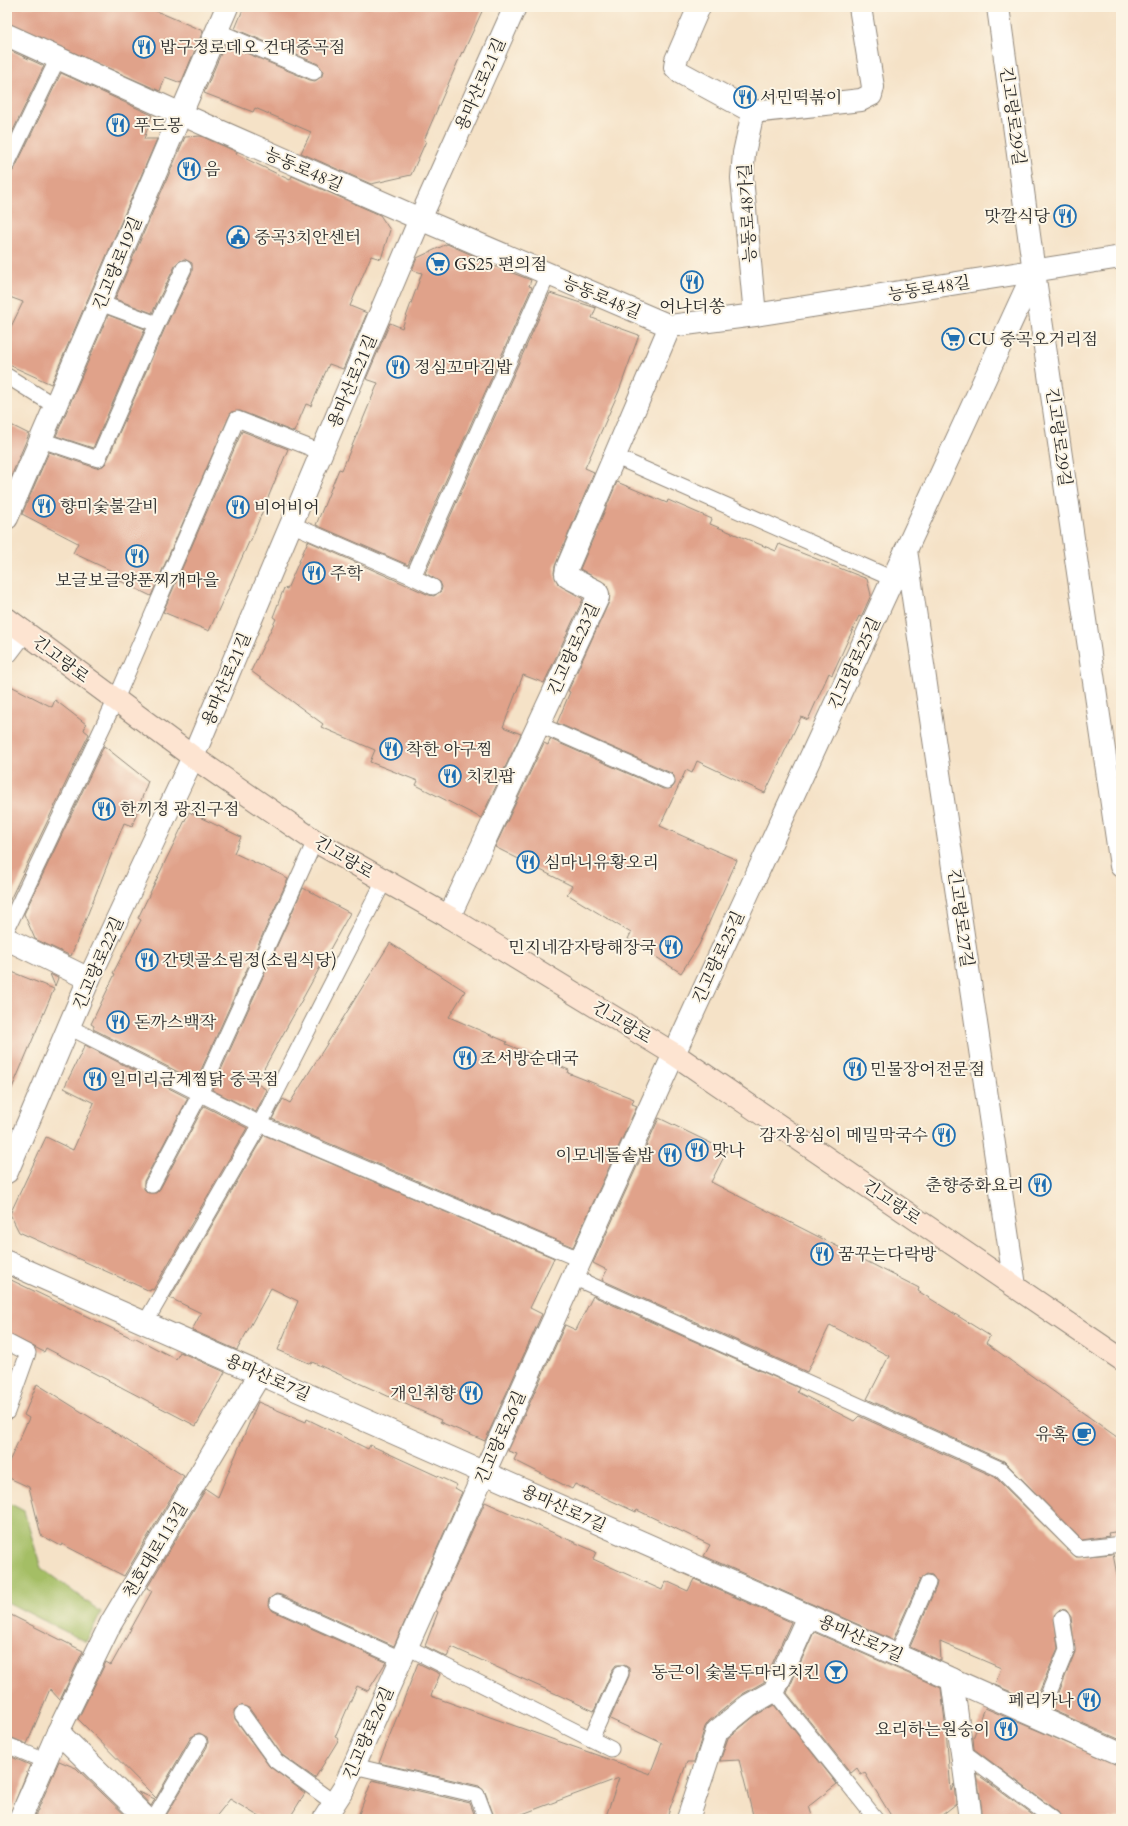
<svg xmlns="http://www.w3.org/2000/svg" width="1128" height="1826" font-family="Cardo,'Noto Serif KR',serif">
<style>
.green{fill:#a4be65;stroke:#687448}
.building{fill:#e0a28a}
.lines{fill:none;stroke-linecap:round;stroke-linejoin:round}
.service-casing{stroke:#908679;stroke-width:17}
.minor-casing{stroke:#908679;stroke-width:24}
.secondary-casing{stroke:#908679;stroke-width:24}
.service{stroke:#fff;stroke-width:15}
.minor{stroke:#fff;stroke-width:22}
.secondary{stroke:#fde4d1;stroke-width:22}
.labels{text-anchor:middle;stroke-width:4;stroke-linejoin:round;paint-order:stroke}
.poi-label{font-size:17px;fill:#2b2b2b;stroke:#fcf5e5;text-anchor:start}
.street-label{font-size:17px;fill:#2b2b2b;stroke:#fcf5e5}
</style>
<rect width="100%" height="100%" fill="#fcf5e5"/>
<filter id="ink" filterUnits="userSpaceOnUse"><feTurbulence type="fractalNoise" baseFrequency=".025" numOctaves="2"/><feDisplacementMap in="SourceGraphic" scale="8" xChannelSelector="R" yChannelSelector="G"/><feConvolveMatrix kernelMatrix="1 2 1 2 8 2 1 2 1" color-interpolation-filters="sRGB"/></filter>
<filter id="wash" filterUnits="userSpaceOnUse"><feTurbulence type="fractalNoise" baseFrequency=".012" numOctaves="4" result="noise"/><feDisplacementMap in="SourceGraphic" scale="16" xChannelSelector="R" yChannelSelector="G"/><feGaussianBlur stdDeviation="0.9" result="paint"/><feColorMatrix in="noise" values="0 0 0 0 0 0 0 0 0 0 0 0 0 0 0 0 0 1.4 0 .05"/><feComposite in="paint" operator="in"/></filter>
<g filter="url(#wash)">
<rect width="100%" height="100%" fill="#f5e2c7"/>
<path class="green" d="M7,1502L24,1511L41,1568L101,1612L86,1642L7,1602Z"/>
<g id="blocks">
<g class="building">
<path d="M7,7H147L203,31L181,83L165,77L160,91L7,23Z"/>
<path d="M244,7H484L463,53L462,52L424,140L426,141L411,175L371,184L301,153L311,132L255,108L253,112L204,93L225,44L310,80L315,81L322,76L323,71L318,64L235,29Z"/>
<path d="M7,49L44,66L7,143Z"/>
<path d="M61,73L152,115L144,139H157L51,384L7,364V335L23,302L7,296V173L12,172L15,168Z"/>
<path d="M201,136L237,152L236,154L290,180L292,176L380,215L390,230L381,259L371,256L350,306L367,313L343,369L329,364L311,406L306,404L294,432L240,411L231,412L151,596L114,578L116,573L73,553L78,543L22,514L49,452L96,468L103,466L106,463L165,328L192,272V263L184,259L176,264L152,313L115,299L185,137Z"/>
<path d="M447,244L479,258L478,260L531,280L529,286L532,287L408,565L316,525L339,469L342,470L378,383L366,379L390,323L402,328L422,273L412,270L417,258Z"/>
<path d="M550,293L596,308L592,318L639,335L619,391L585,468L594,472L555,566L554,573L558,584L583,599L544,683L523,675L503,727L521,734L481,818L416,785L418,781L370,762L375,750L321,727L323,724L251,671L276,619L273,617L284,588L287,589L308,541L429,595L434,596L441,591L442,587L440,582L425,573Z"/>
<path d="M108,315L145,329L93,448L56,436Z"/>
<path d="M7,423L29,434L7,486Z"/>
<path d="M242,431L288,449L250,542H249L209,631L163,612Z"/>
<path d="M617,482L667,503L668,500L712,519L710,524L776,551L779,544L867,579L871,595L861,617L859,616L832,675L829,673L808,720L801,717L765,793L697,761L692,773L686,770L660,826L737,860L699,945L681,973L628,939L631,933L567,894L572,886L495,847L544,743L548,745L550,739L663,789L672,788L675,784L674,776L671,773L557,723L570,692L568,691L609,602L610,594L606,584L580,569Z"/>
<path d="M7,684L52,707L55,700L86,724L84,730L89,734L7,906Z"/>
<path d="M104,746L148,781L132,826L124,823L71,956L35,939L24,914Z"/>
<path d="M189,812L241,837L234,853L284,876V877L288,879L196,1081L93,1029L94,1026L91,1024L115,974L113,973L141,920L138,918Z"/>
<path d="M303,888L350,913L256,1083L267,1090L256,1112L212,1090Z"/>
<path d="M390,943L465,991L449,1017L507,1042L506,1044L569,1070L568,1073L634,1099L632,1104L637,1106L573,1247L272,1119L283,1099L290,1103Z"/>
<path d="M7,970L54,989L7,1100Z"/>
<path d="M50,974L58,978L55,986Z"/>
<path d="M85,1045L188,1098L144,1181V1189L148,1193H156L160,1189L204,1106L247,1128L153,1290L151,1289L150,1291L19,1232L10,1214L46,1137L73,1150L94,1103L64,1088Z"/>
<path d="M659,1118L727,1151L711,1182L919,1288L918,1291L990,1336L986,1343L1121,1440V1531L1108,1533L1109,1536L1082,1540L1004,1461L867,1399L889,1356L830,1325L807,1372L602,1280L607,1270L593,1263Z"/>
<path d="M264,1135L554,1258L530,1308L542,1314L485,1441L440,1422L441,1420L312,1362L311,1364L278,1350L298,1301L271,1288L237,1350L192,1330L201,1313L170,1298Z"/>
<path d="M7,1278L134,1339V1337L176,1359L180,1352L225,1372L196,1426L46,1348L44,1352L7,1333Z"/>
<path d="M593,1296L799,1388L797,1392L854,1421L859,1416L995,1477L1076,1557L1113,1554L1121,1596V1740L1052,1710L1075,1652L1071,1617L1066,1610L1060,1609L1054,1615L1058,1648L1035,1702L995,1685L1001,1668L940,1642L941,1661L910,1647L936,1587L937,1582L932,1575L927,1574L920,1579L893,1640L704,1556L710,1545L637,1510L636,1512L575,1484L572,1489L514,1460L517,1454L508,1451L565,1325L576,1330Z"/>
<path d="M37,1384L184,1476L124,1576L62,1544L61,1546L41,1535L29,1487L7,1477V1466L29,1418L24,1415Z"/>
<path d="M258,1402L306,1422L307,1419L368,1449L370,1445L457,1485L455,1488L462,1492L394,1646L281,1595L276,1594L269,1599L268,1604L273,1611L386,1662L368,1691L357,1686L335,1737L339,1739L315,1778L282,1755L249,1708L241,1705L234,1710L235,1719L269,1766L305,1793L289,1819H263L230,1799L214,1819H164L207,1747L208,1742L207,1737L199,1733L191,1737L156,1798L78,1719L106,1662L111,1665L152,1591L147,1588L206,1489L218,1497Z"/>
<path d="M485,1502L596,1552L593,1559L662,1590L666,1581L688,1591L694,1579L791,1622L764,1682L741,1695L709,1721L705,1727L694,1762H687L666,1819H605L619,1778L509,1819H495L485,1792L479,1786L379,1763L418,1663L440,1674L431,1696L650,1774L662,1743L610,1719L629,1676V1668L624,1665H616L613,1669L594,1711L452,1647L447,1657L425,1646L438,1612L436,1611Z"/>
<path d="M7,1613L83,1651L60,1700L50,1689L27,1744L7,1736Z"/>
<path d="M814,1632L941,1688L946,1730L951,1791L954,1784L956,1804L937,1819H893L865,1773L861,1775L857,1768L851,1773L787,1693Z"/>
<path d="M774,1705L837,1784L809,1806L813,1819H754L739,1760L720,1761L728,1738L756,1715Z"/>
<path d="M985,1708L1121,1766V1819H1062L1058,1812L974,1749L973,1738Z"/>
<path d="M7,1755L30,1765L8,1819H7Z"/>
<path d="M59,1761L76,1768L129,1819H34Z"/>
<path d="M977,1774L1038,1819H983Z"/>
<path d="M372,1780L470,1803L476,1819H357Z"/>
<path d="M138,1792L155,1799L151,1806Z"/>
</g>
</g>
</g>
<g filter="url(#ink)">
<use href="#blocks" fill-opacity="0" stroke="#908679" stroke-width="1"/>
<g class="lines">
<g class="service-casing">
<g id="service">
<path d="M217,31L314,72"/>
<path d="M7,164L58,58"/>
<path d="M157,324L184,268"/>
<path d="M7,376L55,406"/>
<path d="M41,440L98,459L157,324L100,303"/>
<path d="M614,456L893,579"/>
<path d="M291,524L413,577L548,274"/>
<path d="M413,577L433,587"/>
<path d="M538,724L667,781"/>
<path d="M7,929L116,699L237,419L321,452"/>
<path d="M69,1027L260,1124L581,1260"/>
<path d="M152,1185L200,1094L315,841"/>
<path d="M573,1277L1000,1469L1079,1549L1121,1544"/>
<path d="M145,1323L260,1124L384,881"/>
<path d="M7,1342L28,1353L7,1412"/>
<path d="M277,1603L401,1659"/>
<path d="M407,1647L611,1749"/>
<path d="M897,1654L928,1583"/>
<path d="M774,1691L876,1819"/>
<path d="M242,1714L276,1761L334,1803"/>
<path d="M1039,1717L1067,1649L1062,1618"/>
<path d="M591,1739L621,1673"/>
<path d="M7,1745L45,1761"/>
<path d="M962,1751L1053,1819"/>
<path d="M354,1766L477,1795L486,1819"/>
<path d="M154,1819L199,1742"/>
</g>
</g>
<g class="minor-casing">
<g id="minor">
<path d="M699,7L676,60L675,67L681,73L753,112L861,100L871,95L873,87L860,7"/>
<path d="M998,7L1034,272L1121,866"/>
<path d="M7,35L181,114L420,219L670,326L755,315L1121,257"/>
<path d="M753,112L744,153L742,178L755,315"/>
<path d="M7,518L227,7"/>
<path d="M906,550L1015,1286"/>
<path d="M7,652L23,631"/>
<path d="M449,917L598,597V594L596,591L568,577L566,574L567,568L670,326"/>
<path d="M7,939L89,979"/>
<path d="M7,1172L89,979L193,757L420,219L515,7"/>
<path d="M7,1262L1121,1754"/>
<path d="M952,1679L971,1819"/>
<path d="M58,1732L147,1819"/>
<path d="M20,1819L58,1732L111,1623L260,1374"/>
<path d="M324,1819L344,1788L484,1473L674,1054L1034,272"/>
<path d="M688,1819L717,1731L749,1705L774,1691L808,1616"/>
</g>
</g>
<g class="secondary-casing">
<path id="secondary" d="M7,619L193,757L315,841L449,917L674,1054L1121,1359"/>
</g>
<use href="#service" class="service"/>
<use href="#minor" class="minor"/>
<use href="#secondary" class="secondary"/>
</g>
</g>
<defs>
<g id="restaurant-ring" transform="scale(1.15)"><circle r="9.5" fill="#fcf5e5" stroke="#1f6fb2" stroke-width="1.5"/><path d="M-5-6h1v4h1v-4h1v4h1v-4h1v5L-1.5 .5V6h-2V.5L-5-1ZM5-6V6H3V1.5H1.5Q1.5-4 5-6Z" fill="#1f6fb2"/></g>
<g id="civic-ring" transform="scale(1.15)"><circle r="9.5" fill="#fcf5e5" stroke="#1f6fb2" stroke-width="1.5"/><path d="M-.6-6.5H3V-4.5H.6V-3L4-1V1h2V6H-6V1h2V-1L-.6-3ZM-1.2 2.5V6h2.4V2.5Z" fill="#1f6fb2"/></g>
<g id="supermarket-ring" transform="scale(1.15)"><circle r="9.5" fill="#fcf5e5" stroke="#1f6fb2" stroke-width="1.5"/><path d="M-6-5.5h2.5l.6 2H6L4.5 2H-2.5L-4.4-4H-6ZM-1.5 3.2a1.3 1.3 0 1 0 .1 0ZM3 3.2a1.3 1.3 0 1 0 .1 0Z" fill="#1f6fb2"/></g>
<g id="cafe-ring" transform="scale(1.15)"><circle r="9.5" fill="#fcf5e5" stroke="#1f6fb2" stroke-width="1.5"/><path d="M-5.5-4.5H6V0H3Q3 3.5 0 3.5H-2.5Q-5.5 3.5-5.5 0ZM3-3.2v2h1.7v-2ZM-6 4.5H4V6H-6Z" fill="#1f6fb2"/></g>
<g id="bar-ring" transform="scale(1.15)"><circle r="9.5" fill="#fcf5e5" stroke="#1f6fb2" stroke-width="1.5"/><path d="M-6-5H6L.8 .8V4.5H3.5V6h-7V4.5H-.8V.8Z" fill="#1f6fb2"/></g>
</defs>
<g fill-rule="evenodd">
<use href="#restaurant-ring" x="144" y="47"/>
<use href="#restaurant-ring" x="745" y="97"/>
<use href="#restaurant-ring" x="118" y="125"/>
<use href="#restaurant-ring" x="189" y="169"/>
<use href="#restaurant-ring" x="1065" y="216"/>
<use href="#civic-ring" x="238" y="237"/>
<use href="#supermarket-ring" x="438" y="264"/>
<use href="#restaurant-ring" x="692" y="282"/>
<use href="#supermarket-ring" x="953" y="339"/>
<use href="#restaurant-ring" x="398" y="367"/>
<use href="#restaurant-ring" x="44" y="506"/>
<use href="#restaurant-ring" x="238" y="507"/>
<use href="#restaurant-ring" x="137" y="556"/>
<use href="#restaurant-ring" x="314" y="573"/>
<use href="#restaurant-ring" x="391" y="749"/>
<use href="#restaurant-ring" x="450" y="776"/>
<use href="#restaurant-ring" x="104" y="809"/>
<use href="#restaurant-ring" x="528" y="862"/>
<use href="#restaurant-ring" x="671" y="947"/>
<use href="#restaurant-ring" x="147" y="960"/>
<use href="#restaurant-ring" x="118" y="1022"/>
<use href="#restaurant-ring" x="465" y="1058"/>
<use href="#restaurant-ring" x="855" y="1069"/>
<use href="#restaurant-ring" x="95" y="1079"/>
<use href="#restaurant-ring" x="944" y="1135"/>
<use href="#restaurant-ring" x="697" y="1150"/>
<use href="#restaurant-ring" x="670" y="1155"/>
<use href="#restaurant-ring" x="1040" y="1185"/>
<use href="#restaurant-ring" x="822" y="1254"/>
<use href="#restaurant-ring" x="471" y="1393"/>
<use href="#cafe-ring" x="1084" y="1434"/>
<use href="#bar-ring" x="836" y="1672"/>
<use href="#restaurant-ring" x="1089" y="1700"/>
<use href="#restaurant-ring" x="1006" y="1729"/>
</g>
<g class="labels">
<g class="poi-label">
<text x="160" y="53">밥구정로데오 건대중곡점</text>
<text x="760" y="103">서민떡볶이</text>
<text x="134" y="131">푸드몽</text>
<text x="204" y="175">음</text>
<text x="1050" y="222" text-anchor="end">맛깔식당</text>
<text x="254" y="243">중곡3치안센터</text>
<text x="454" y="270">GS25 편의점</text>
<text x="692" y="312" text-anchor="middle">어나더쏭</text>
<text x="968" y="345">CU 중곡오거리점</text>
<text x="414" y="373">정심꼬마김밥</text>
<text x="60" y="512">향미숯불갈비</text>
<text x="254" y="513">비어비어</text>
<text x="330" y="579">주학</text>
<text x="137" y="586" text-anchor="middle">보글보글양푼찌개마을</text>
<text x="406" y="755">착한 아구찜</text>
<text x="466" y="782">치킨팝</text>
<text x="120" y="815">한끼정 광진구점</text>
<text x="544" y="868">심마니유황오리</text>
<text x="656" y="953" text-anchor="end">민지네감자탕해장국</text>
<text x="162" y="966">간뎃골소림정(소림식당)</text>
<text x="134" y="1028">돈까스백작</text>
<text x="480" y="1064">조서방순대국</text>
<text x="870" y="1075">민물장어전문점</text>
<text x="110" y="1085">일미리금계찜닭 중곡점</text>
<text x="928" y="1141" text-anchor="end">감자옹심이 메밀막국수</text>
<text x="712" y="1156">맛나</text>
<text x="654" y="1161" text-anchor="end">이모네돌솥밥</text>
<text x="1024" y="1191" text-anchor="end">춘향중화요리</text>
<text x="838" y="1260">꿈꾸는다락방</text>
<text x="456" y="1399" text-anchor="end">개인취향</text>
<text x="1068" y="1440" text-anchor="end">유혹</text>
<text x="820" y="1678" text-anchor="end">동근이 숯불두마리치킨</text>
<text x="1074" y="1706" text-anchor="end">페리카나</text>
<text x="990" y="1735" text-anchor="end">요리하는원숭이</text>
</g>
<g class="street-label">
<text transform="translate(480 84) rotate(-66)" y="6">용마산로21길</text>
<text transform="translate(1013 116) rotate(82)" y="6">긴고랑로29길</text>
<text transform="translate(304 169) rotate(24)" y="6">능동로48길</text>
<text transform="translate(747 213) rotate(-93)" y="6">능동로48가길</text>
<text transform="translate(117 263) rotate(-67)" y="6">긴고랑로19길</text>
<text transform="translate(929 288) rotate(-9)" y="6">능동로48길</text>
<text transform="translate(602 297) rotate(23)" y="6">능동로48길</text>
<text transform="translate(352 381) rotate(-67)" y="6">용마산로21길</text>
<text transform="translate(1059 437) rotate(82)" y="6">긴고랑로29길</text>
<text transform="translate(573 649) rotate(-65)" y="6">긴고랑로23길</text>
<text transform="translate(61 659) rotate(37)" y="6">긴고랑로</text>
<text transform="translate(854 663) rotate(-65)" y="6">긴고랑로25길</text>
<text transform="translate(226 679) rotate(-67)" y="6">용마산로21길</text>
<text transform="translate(344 857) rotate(31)" y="6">긴고랑로</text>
<text transform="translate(961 918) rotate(82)" y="6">긴고랑로27길</text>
<text transform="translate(718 957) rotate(-65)" y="6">긴고랑로25길</text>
<text transform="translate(98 963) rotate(-66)" y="6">긴고랑로22길</text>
<text transform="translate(622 1022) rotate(31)" y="6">긴고랑로</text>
<text transform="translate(892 1202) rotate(34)" y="6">긴고랑로</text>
<text transform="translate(268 1377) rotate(24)" y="6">용마산로7길</text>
<text transform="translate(500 1437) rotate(-66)" y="6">긴고랑로26길</text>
<text transform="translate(564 1508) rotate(24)" y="6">용마산로7길</text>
<text transform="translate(155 1550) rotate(-59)" y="6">천호대로113길</text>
<text transform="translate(861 1638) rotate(24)" y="6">용마산로7길</text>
<text transform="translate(368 1733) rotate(-66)" y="6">긴고랑로26길</text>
</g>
</g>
<rect width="1128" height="1826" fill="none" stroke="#fcf5e5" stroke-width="24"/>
</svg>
